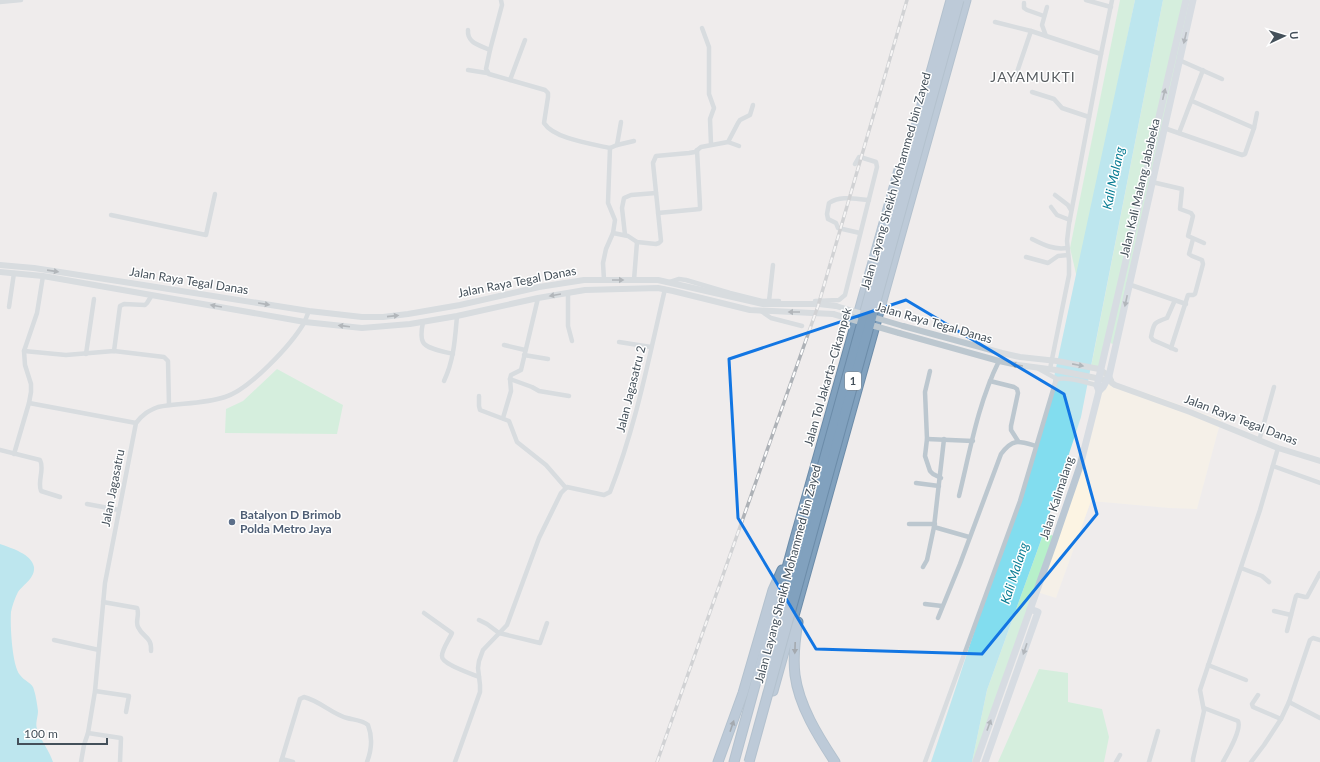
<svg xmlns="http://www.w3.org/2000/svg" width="1320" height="762" font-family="Lato,sans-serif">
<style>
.commercial{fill:#fcf4e3}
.green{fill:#b7f0ca}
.water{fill:#82ddef}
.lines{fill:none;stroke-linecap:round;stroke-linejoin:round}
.motorway-casing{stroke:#6c8ca9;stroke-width:11}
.minor{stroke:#bcc7cf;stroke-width:4.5}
.tertiary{stroke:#bcc7cf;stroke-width:6}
.secondary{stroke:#bbc8d4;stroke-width:7}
.motorway{stroke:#81a1be;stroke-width:9}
.rail-casing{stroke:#aeb2b7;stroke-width:3.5}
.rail{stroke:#fff;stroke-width:2;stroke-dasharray:6;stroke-linecap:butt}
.motorway-bridge-casing{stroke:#6c8ca9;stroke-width:11;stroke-linecap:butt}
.tertiary-bridge{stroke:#bcc7cf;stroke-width:6}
.motorway-bridge{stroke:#81a1be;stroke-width:9}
.oneway{fill:#68747f}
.oneway2{fill:#68747d}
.oneway3{fill:#4a5864}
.marked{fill:none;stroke:#1276e3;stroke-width:3;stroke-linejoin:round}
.service-dot{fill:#5c6f8a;stroke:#fff;stroke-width:1.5}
.labels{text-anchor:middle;stroke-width:3;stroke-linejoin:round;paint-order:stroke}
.shield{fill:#fff;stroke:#7c848c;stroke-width:1}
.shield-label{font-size:11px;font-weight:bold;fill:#44505a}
.street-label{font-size:12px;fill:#44505a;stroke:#fff}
.service-label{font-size:12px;font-weight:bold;fill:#4e5e75;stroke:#fff;text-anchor:start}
.water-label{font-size:13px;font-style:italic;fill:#087c93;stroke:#fff}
.quarter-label{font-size:14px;letter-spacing:1px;fill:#585d61;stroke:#fff}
</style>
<rect width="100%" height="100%" fill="#efecec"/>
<path class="commercial" d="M1107,380L1115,385L1150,394L1221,420L1197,509L1169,508L1091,501L1056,598L1037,592L1062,518L1099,391Z"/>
<g class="green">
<path d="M1120,0H1135L1077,278L1070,248Z"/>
<path d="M1163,0H1193L1117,342L1112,344L1110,342L1101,370L1091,367Z"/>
<path d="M277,369L343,405L337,434L225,433L226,409L243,401Z"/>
<path d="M1044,532L1056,537L976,762H972L987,690Z"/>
<path d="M1039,669L1068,673V702L1102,709L1109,737L1104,762H998Z"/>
</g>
<g class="water">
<path d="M1135,0H1163L1081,417L1040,543L987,690L972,762H931L960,675L996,565L1020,499L1048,405Z"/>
<path d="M0,544C11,548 32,554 34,567C35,578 24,584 18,592C15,598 12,606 11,612C10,625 12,666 20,675C24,681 33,683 34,690C36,696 37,704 38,711C38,717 35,723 37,729C41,741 49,750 53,762H0Z"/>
</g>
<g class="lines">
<g class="motorway-casing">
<g id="motorway">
<path d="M798,622C795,639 793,658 795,675C799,706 818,736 835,762"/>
<path d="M773,691L966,0"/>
<path d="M718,762L743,693L773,590L782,570"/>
<path d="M734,762L794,542L899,170"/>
</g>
</g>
<g class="minor">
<path d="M501,0L502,5L490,50L486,69L489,74L545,90L548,93V97L544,123C554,139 593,144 610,148L608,203L615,220L613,233L606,249L603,263L604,280"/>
<path d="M1086,0L1111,7"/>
<path d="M0,2L21,0"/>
<path d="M1024,3V8L1027,10L1044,16"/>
<path d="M995,22L1031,31L1101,54"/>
<path d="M702,28L709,47V94L714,108L710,119L711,144"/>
<path d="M468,30C467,43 479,45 490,50"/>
<path d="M1046,36L1042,25L1047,7"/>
<path d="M1179,60L1222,79"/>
<path d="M468,70L487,73"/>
<path d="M1016,75L1031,31"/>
<path d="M510,80L525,40"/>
<path d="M1032,92L1054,99L1062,108L1089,117"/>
<path d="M1192,101L1254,128"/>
<path d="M1164,128L1242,155L1245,154L1254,128L1257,113"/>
<path d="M1179,133L1203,70"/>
<path d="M728,142L739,146"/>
<path d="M617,145L621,122"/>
<path d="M610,148L617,145L634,141"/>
<path d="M1152,182L1182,189L1180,209L1191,213L1193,216L1188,236L1204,243"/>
<path d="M1055,195L1068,205L1071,210"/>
<path d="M1051,207L1057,215L1070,220"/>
<path d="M658,213L700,209V206L697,150"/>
<path d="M111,215L206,235L215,194"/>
<path d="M613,233L628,236L637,242L656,244L659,243L661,241L653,163L656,156L689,153L695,152L701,147L728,142L738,123L740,120L750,115L753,105"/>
<path d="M860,233L838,228L836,223L828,219L827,214L829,203C841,195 855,199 869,200"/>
<path d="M625,235L622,208L624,198L631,195L656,193"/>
<path d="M1032,239C1044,245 1054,250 1067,248"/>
<path d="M1026,257L1048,263L1058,256L1068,255"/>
<path d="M634,280L637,242"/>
<path d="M670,282L679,279L686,280L730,293L762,301H769L773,265"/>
<path d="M1128,284L1186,304"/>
<path d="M568,293V326L572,341"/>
<path d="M1175,300L1167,318C1153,323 1154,323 1151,337L1153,340L1176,350"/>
<path d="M769,301H779"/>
<path d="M815,301L839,300L845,295L877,167L876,162L860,157H859L855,164"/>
<path d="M9,307L14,273"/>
<path d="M761,311L771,318L802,326"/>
<path d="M423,322C422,327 420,337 423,342C426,349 446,352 453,354"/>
<path d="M619,342L651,347"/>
<path d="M504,345L525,350"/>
<path d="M1171,348L1188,295H1193L1195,294L1203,264L1202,260L1192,256L1189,254L1193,239"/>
<path d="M24,351L66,355L114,351L164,357L168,361L169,405"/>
<path d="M114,351L120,306L124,304L145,305L147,303L152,295"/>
<path d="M86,354L94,299"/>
<path d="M524,355L548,359"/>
<path d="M1039,369L1057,379"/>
<path d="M1050,369L1069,275V261L1067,241L1069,224L1101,54L1112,0"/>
<path d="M930,371L925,392L927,439L925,456L930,471L933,474L941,478"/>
<path d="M510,379L532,387L539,391L569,396"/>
<path d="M444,381C454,360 455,339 457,316"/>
<path d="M990,381L1014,387L1017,389L1018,393L1011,426V430L1018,441"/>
<path d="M479,396V406L480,410L509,421L517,442L546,465L566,488"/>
<path d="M29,403L136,423"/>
<path d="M503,418L511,391L510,379L511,375L521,370L538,298"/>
<path d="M927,439L973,441"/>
<path d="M1259,441L1274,387"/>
<path d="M0,450L40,460C45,469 37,481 41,491L60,497"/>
<path d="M14,454L29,403L31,392V384L25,365L24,351L37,313L43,276"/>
<path d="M1273,466L1320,483"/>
<path d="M916,483L939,486"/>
<path d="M959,496C970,451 978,403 999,361"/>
<path d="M87,504L119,510"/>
<path d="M909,524H935"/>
<path d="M934,527L969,537"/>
<path d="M923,567L927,560L934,527L944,439"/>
<path d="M1241,568L1262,576L1269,582"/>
<path d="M103,602L137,608C140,615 135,621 138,627C143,638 152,636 151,651"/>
<path d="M925,604L942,606"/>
<path d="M1274,611L1291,615"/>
<path d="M424,613L452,633C449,640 442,649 442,656C441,664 472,674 479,677"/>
<path d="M938,618L960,564L1001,454C1013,438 1019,441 1036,446"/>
<path d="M479,620L487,624L499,633L540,643L547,623"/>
<path d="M1287,631L1296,596L1297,595L1305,597H1307L1320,573"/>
<path d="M54,640L99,650"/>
<path d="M1208,665L1246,680"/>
<path d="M95,691L129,696L126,712"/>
<path d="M1258,695L1252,704L1253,707L1281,719"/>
<path d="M1289,702L1310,640L1313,638L1320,640"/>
<path d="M1204,708L1238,721C1242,729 1228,753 1223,762"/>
<path d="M88,733L121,738L120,762"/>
<path d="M282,759L293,762"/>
<path d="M81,762L84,745L88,733L95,691L105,583L136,423C143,414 148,411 158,407C180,403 204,404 225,397C249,390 291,345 304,323C306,319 307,315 309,311"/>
<path d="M281,762L300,699L304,697C320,701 332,714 347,718C354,720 362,720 368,725C373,738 372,749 367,762"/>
<path d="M455,762L480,692V685L478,668L479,661L483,650L507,625L539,538L561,493L567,487L604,495L610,492C636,426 649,357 665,289"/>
<path d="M925,762L1020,501L1056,380C1064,375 1089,383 1099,386"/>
<path d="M1116,762L1120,755"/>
<path d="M1149,762L1158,731"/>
<path d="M1193,762V759L1204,711L1200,690L1260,510L1278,448"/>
<path d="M1251,762L1264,745L1281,719L1289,702L1320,718"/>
</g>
<g class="tertiary">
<path d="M0,265L34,268L137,284L309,311L362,317H383L408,314L460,305L539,287L584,280H658L763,304H819L836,306"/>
<path d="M0,272L43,276L305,322L362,328L410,324L457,316L538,298L585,290L658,288L673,291L750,310L833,314"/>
<path d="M903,326L1002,353L1020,357L1057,361L1099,369L1109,376L1112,383L1115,385L1190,412L1278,448L1320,461"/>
<path d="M899,333L999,361L1018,365L1056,370L1111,381"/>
</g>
<g class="secondary">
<path d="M1099,391L1103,387L1109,376L1193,0"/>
<path d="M976,762L1053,545L1080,466L1099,391L1097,386L1186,0"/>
<path d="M985,762L1038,612L1030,609"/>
</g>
<use href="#motorway" class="motorway"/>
<g class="rail-casing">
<path id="rail" d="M657,762L818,306L907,0"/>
</g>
<use href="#rail" class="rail"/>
<g class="motorway-bridge-casing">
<g id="motorway-bridge">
<path d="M767,672L795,565L951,0"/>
<path d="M749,762L959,0"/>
</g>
</g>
<g class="tertiary-bridge">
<path d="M836,306L903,326"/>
<path d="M833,314L899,333"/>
</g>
<use href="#motorway-bridge" class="motorway-bridge"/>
</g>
<defs><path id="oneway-solid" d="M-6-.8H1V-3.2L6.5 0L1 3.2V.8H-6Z"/></defs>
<g class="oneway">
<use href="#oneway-solid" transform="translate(1185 38) rotate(103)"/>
<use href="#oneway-solid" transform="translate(1164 94) rotate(-77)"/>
<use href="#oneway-solid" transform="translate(1126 301) rotate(102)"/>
<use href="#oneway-solid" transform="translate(1025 649) rotate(109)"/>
<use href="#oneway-solid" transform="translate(989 725) rotate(-70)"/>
</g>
<g class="oneway2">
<use href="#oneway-solid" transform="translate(53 271) rotate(8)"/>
<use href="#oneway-solid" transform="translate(618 280)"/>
<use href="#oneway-solid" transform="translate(555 295) rotate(170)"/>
<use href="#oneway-solid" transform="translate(264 304) rotate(9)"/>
<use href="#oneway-solid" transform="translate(216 306) rotate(-170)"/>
<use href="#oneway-solid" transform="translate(794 312) rotate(-180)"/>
<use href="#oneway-solid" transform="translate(393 316) rotate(-6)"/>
<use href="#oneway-solid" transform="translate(344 326) rotate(-173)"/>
<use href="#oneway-solid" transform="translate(1017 365) rotate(-170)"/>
<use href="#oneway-solid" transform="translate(1078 365) rotate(11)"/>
</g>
<g class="oneway3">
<use href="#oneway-solid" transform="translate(795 648) rotate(92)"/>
<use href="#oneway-solid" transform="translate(732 726) rotate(-71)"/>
</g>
<path d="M0 0H1320V762H0ZM906,300L1064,394L1097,514L982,654L816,649L738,518L729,359Z" fill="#efecec" fill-opacity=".55" fill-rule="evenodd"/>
<path class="marked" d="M906,300L1064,394L1097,514L982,654L816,649L738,518L729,359Z"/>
<circle class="service-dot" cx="232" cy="522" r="4"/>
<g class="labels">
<rect class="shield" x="845" y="372" width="16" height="18" rx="3"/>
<g class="shield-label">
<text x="853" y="385">1</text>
</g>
<g class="street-label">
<text transform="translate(896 181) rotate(-74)" y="4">Jalan Layang Sheikh Mohammed bin Zayed</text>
<text transform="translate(1140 188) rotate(-77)" y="4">Jalan Kali Malang Jababeka</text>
<text transform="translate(189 281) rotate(9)" y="4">Jalan Raya Tegal Danas</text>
<text transform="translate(517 282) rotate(-11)" y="4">Jalan Raya Tegal Danas</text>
<text transform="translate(934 323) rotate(16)" y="4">Jalan Raya Tegal Danas</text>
<text transform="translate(828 377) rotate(-74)" y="4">Jalan Tol Jakarta–Cikampek</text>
<text transform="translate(631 389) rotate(-76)" y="4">Jalan Jagasatru 2</text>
<text transform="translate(1241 420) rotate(21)" y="4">Jalan Raya Tegal Danas</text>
<text transform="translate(113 488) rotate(-79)" y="4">Jalan Jagasatru</text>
<text transform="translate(1057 498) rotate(-72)" y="4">Jalan Kalimalang</text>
<text transform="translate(788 574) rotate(-75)" y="4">Jalan Layang Sheikh Mohammed bin Zayed</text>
</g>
<g class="service-label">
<text x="240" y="519">Batalyon D Brimob<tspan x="240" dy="14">Polda Metro Jaya</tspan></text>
</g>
<g class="water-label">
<text transform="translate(1113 178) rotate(-78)" y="5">Kali Malang</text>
<text transform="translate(1014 573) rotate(-72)" y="5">Kali Malang</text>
</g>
<g class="quarter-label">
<text x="1033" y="82">JAYAMUKTI</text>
</g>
</g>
<g transform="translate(1284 36) rotate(86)" stroke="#ffffff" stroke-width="3" paint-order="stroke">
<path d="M0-3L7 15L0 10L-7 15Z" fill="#44505a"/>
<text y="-6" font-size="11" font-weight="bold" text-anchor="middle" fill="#44505a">U</text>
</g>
<path d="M18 738v6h89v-6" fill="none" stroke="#44505a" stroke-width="2"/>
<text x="24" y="738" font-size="12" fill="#44505a" stroke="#ffffff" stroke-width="3" paint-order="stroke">100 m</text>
</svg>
